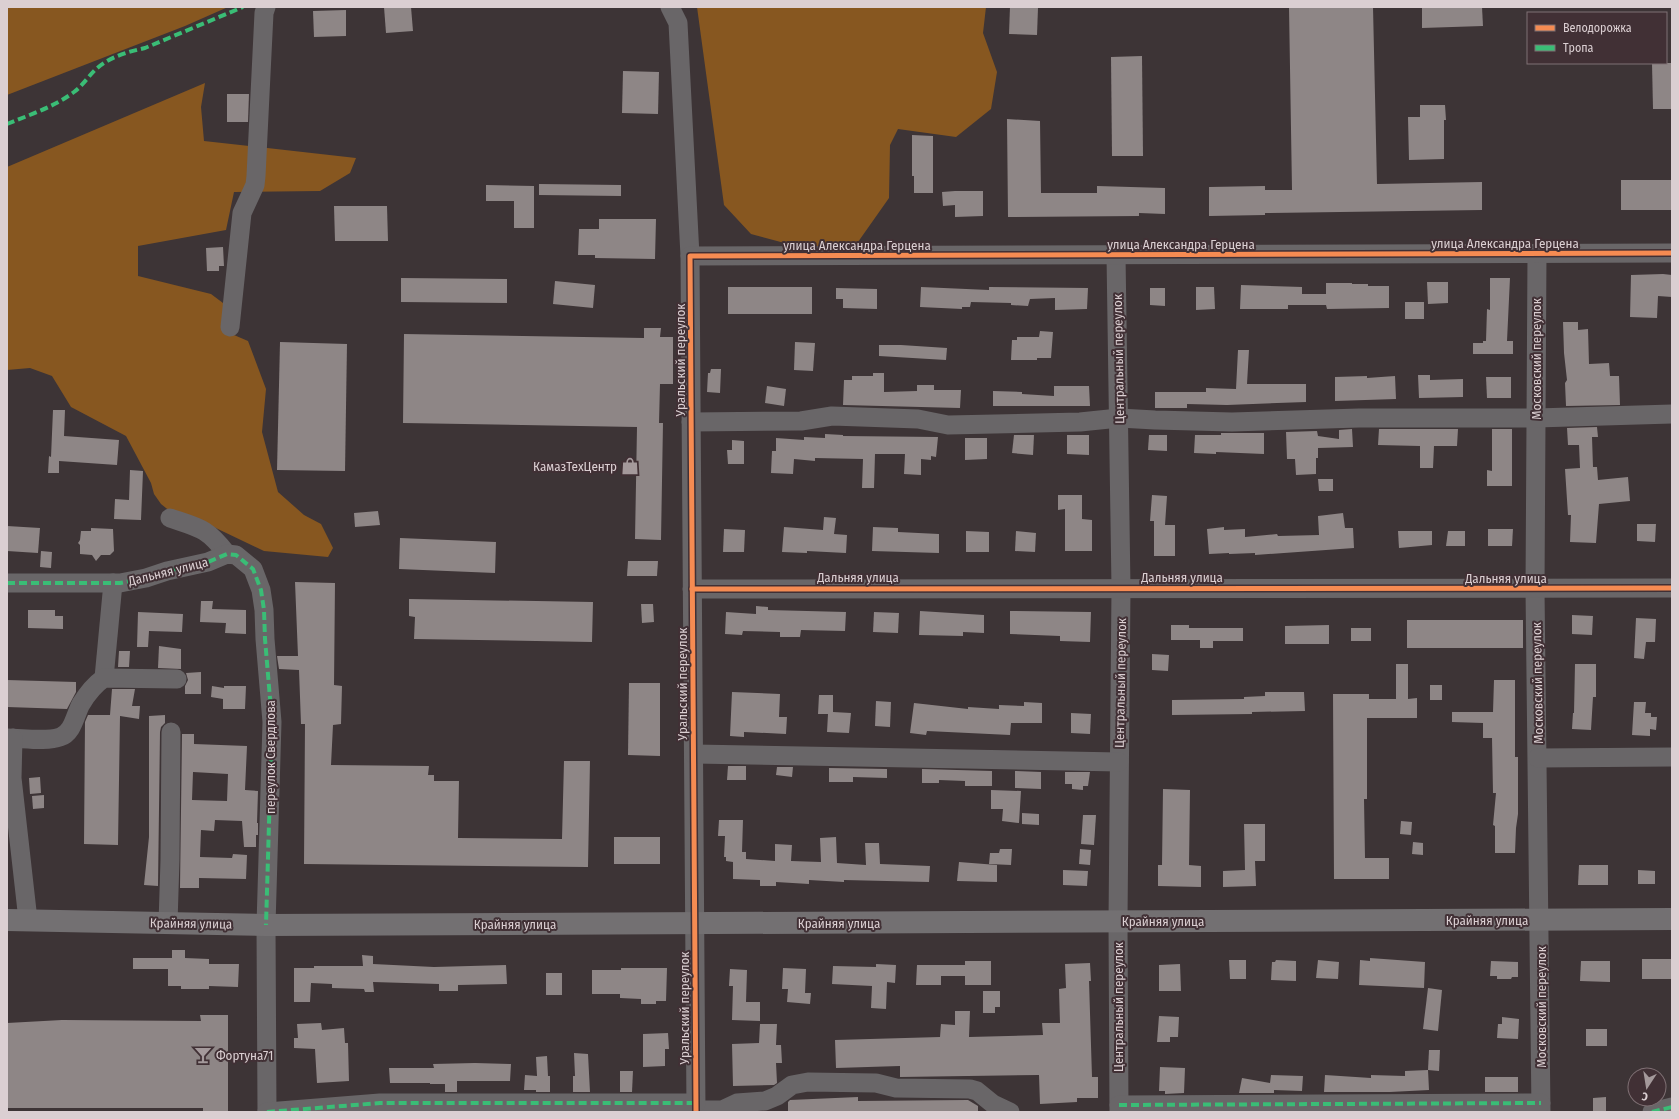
<svg xmlns="http://www.w3.org/2000/svg" width="1679" height="1119" font-family="'Fira Sans Condensed',sans-serif">
<style>
.forest{fill:#875720}
.building{fill:#8e8686;fill-rule:evenodd}
.lines{fill:none;stroke-linecap:round;stroke-linejoin:round}
.minor{stroke:#696668;stroke-width:19}
.major{stroke:#737072;stroke-width:22}
.quiet{stroke:#3abd76;stroke-width:4;stroke-dasharray:8 4;stroke-linecap:butt}
.cycleway-casing{stroke:#413035;stroke-width:8}
.cycleway{stroke:#f68b52;stroke-width:5}
.labels{text-anchor:middle;stroke-width:4;stroke-linejoin:round;paint-order:stroke}
.street-label{font-size:13px;fill:#dbcfd2;stroke:#413035}
.poi-label{font-size:13px;fill:#dbcfd2;stroke:#413035;text-anchor:end}
</style>
<rect width="100%" height="100%" fill="#3d3436"/>
<g class="forest">
<path d="M7,7H228L185,26L7,95Z"/>
<path d="M697,7H986L983,33L997,72L991,109L956,137L898,129L890,145L889,198L858,242L821,250L792,245L751,234L724,205Z"/>
<path d="M205,83L201,107L204,141L356,158L350,173L320,191L234,192L226,230L138,246V276L211,294L223,303L227,332L248,341L266,389L262,432L278,492L304,515L321,524L333,548L328,557L264,551L197,519L171,512L161,504L154,494L151,483L126,436L71,407L52,376L30,368L7,370V167Z"/>
</g>
<g class="building">
<path d="M384,7H411L413,31L386,33Z"/>
<path d="M1010,7L1038,8L1037,35L1009,34Z"/>
<path d="M1289,7H1373L1377,184L1482,182V210L1265,213V215L1209,216V187L1265,186V190H1292Z"/>
<path d="M1422,7H1482L1483,26L1422,28Z"/>
<path d="M346,10V36L314,37L313,11Z"/>
<path d="M1142,56L1143,156H1112L1111,57Z"/>
<path d="M1652,63H1672V109H1653Z"/>
<path d="M623,71L659,72L658,114L622,113Z"/>
<path d="M227,94H249L248,122H227Z"/>
<path d="M1420,105H1445L1446,120H1444V159L1409,160L1408,117H1420Z"/>
<path d="M1007,119L1040,121L1041,193H1097V186L1165,188V214L1139,213V216L1008,217Z"/>
<path d="M912,135L933,136V193H914V176H912Z"/>
<rect x="1621" y="180" width="51" height="30"/>
<path d="M539,184L621,185V196L539,195Z"/>
<path d="M486,185L534,186V228H514V201H486Z"/>
<path d="M955,191H983V216L955,217V205L943,206L942,192Z"/>
<path d="M334,206H387L388,241H335Z"/>
<path d="M599,219H656L655,259L595,258V255H578L579,229H599Z"/>
<path d="M223,247L224,266H219V271H207L206,248Z"/>
<path d="M1663,274L1672,275V297L1658,296L1657,318L1630,317L1631,275Z"/>
<path d="M401,278L507,279V303L401,302Z"/>
<path d="M1490,278H1510L1507,341H1513V354H1473V343H1483V341H1486L1487,309L1490,310Z"/>
<path d="M555,281L595,285L593,308L553,304Z"/>
<path d="M1427,282H1448V303L1428,304Z"/>
<path d="M1326,283H1352V284H1368V286H1389V308L1327,309L1326,305H1288V309H1240L1241,285L1302,287V294H1326Z"/>
<rect x="728" y="287" width="84" height="27"/>
<path d="M921,287L989,290V287L1088,288L1087,309L1055,310V298L1030,299L1028,306L1011,305V303L971,302L970,307H962V309L920,307Z"/>
<path d="M1196,287H1214L1215,309L1196,310Z"/>
<path d="M836,288L877,289V309L843,308V299H836Z"/>
<path d="M1150,288H1165V306L1150,305Z"/>
<rect x="1405" y="302" width="19" height="17"/>
<path d="M1563,322H1578V330L1588,329L1589,364L1609,363L1610,376H1619L1620,405L1566,406L1565,383L1567,380L1564,353Z"/>
<path d="M644,328H661L660,337H673V384H660L659,423H663L661,540L635,539L637,427L403,423L404,334L644,338Z"/>
<path d="M1040,331L1053,332L1051,358H1037V360H1011L1012,340H1017V337H1039Z"/>
<path d="M280,342L347,344L345,471L277,470Z"/>
<path d="M795,342L815,343L813,371L794,370Z"/>
<path d="M879,345H901L947,348L946,360L879,356Z"/>
<path d="M1238,350H1249L1247,384H1306V402L1227,405L1187,404V408H1155V392H1206V388L1236,389Z"/>
<path d="M711,369H721L720,393L707,392L708,373H710Z"/>
<path d="M873,373H884V392L917,391V385H934V390H961L960,408L843,405L844,380H852V376H873Z"/>
<path d="M1418,375H1430V380L1463,379V397L1419,398Z"/>
<path d="M1367,376V378L1395,376L1396,399L1335,401V377Z"/>
<path d="M1486,377H1511V398H1487Z"/>
<path d="M767,386L786,389L784,406L765,403Z"/>
<path d="M1054,386H1089L1090,406H993V391L1022,392V394L1054,396Z"/>
<path d="M53,410H65L64,436L119,440L117,465L59,461V473H48L49,456L51,457Z"/>
<path d="M1597,427L1598,437H1592L1593,467H1597L1598,480L1628,477L1630,501L1599,504L1596,543L1570,542L1571,515H1568L1565,469L1580,468L1579,445H1568L1567,428Z"/>
<path d="M1352,429L1353,447L1318,448V458H1316V474L1296,475L1295,459H1287L1286,432L1317,431L1318,436L1339,439V430Z"/>
<path d="M1379,429H1458L1457,446H1434L1433,468H1420V446L1378,445Z"/>
<path d="M1492,429H1512V486H1487V470L1492,471Z"/>
<path d="M1221,433H1264V454L1216,452V454L1194,453L1195,435H1221Z"/>
<path d="M825,434L843,435V436L938,437L936,457L931,456V460L921,459V475L904,474L905,454H875L874,488H862L863,459L815,458V461L794,459L793,474L771,473L772,451H776V438L804,440V437L825,438Z"/>
<path d="M1014,435H1034L1033,455L1012,453Z"/>
<path d="M1067,435H1089V455L1067,454Z"/>
<path d="M1149,435H1167V451L1148,450Z"/>
<path d="M965,438H987V459L965,460Z"/>
<path d="M732,440L744,441V464H728L727,450H732Z"/>
<path d="M130,470L143,471L141,520L114,519L115,499L129,500Z"/>
<path d="M1318,479H1333V491H1319Z"/>
<path d="M1058,495H1082V519L1092,520V551H1065V509L1058,510Z"/>
<path d="M1152,495L1167,496L1165,525H1175V556H1154V521H1150Z"/>
<path d="M378,511L380,525L355,527L354,513Z"/>
<path d="M1343,513L1345,528H1353L1354,548L1255,555V553L1229,554V553L1209,554L1207,529L1224,527V530L1245,529V537L1277,534L1278,536L1319,535L1318,516Z"/>
<path d="M824,517L836,518L834,534L847,535L846,553L807,551V553L782,552L784,527L823,530Z"/>
<path d="M1637,524H1656L1655,542L1637,541Z"/>
<path d="M7,526L40,528L38,553L7,551Z"/>
<path d="M873,527L898,528V532L939,534V553L872,551Z"/>
<path d="M91,528L113,529L114,551L110,555H101L96,561L92,555L80,554V545L78,543L80,540L81,531H91Z"/>
<path d="M724,529L745,530L744,552H723Z"/>
<path d="M1488,529H1513L1512,546H1488Z"/>
<path d="M966,531L989,532V552H966Z"/>
<path d="M1016,531L1036,533L1035,552L1015,551Z"/>
<path d="M1398,531H1432V545L1399,548Z"/>
<path d="M1448,531H1465V546H1446Z"/>
<path d="M400,538L496,542L495,573L399,569Z"/>
<path d="M41,551L52,552L51,568L40,567Z"/>
<path d="M628,561H658L657,576H627Z"/>
<path d="M295,582L335,583L334,685L342,686L341,724L333,725L331,765L429,766L428,775H434V781H459L458,838L562,839L564,761H590L588,867L304,864L305,724H301L299,670L279,669L277,656H298Z"/>
<path d="M409,599L593,602L592,642L414,639L415,617L409,616Z"/>
<path d="M201,601H213L212,609L246,610V634L225,633L226,623L200,622Z"/>
<path d="M641,604H653L654,622L642,623Z"/>
<path d="M756,606L768,607V610L846,612L845,631L801,630L800,637H780V632L743,631L742,635L725,634L726,612L756,614Z"/>
<path d="M28,610H55V616H63V629L28,628Z"/>
<path d="M920,611L984,615V633L963,632V636L919,635Z"/>
<path d="M1010,611L1091,612L1090,642L1060,641V636L1010,634Z"/>
<path d="M138,612L183,614L182,632L149,631L148,647H137Z"/>
<path d="M874,612L899,613L898,633L873,632Z"/>
<path d="M1572,615L1593,616L1592,635L1572,634Z"/>
<path d="M1636,618L1656,619L1655,642H1646L1644,659L1634,658Z"/>
<rect x="1407" y="620" width="116" height="28"/>
<path d="M1171,625H1189V628H1243V641H1213V648H1200V640H1171Z"/>
<path d="M1329,625V644H1285V626Z"/>
<rect x="1351" y="628" width="20" height="13"/>
<path d="M159,646L181,649V669L158,668Z"/>
<path d="M119,651H130L129,667H118Z"/>
<path d="M1152,654L1169,655L1168,671L1152,670Z"/>
<path d="M1396,664H1408V699L1417,698V718H1367V799H1364L1365,858H1389V879H1334L1333,694H1369V699H1396Z"/>
<path d="M1575,664H1596V697H1593L1591,730L1572,729L1573,713H1574Z"/>
<path d="M201,672V694H185V686L188,680L186,673Z"/>
<path d="M7,680L76,682V692L67,709L7,707Z"/>
<path d="M1494,680H1515V757H1518V814L1516,828L1515,853H1495V826L1493,825L1496,793H1493L1492,738H1483V723L1452,722V712H1493Z"/>
<path d="M629,683H660V756L628,755Z"/>
<rect x="1430" y="685" width="12" height="15"/>
<path d="M212,686L224,688V686H246L245,709H223V699L211,697Z"/>
<path d="M112,689H135L132,706H140L139,719L120,716L118,845L84,844L85,722L88,715H110Z"/>
<path d="M732,692L780,694L779,717H787L786,734L744,732V737L730,736Z"/>
<path d="M1265,692H1304L1305,711L1252,712V714L1172,715V700L1244,699V697L1265,696Z"/>
<path d="M819,695H833V712L851,713L849,733L827,732L828,714H818Z"/>
<path d="M876,701L891,702L890,727L875,726Z"/>
<path d="M1024,702L1042,703V723H1011L1010,735L927,731L926,735L910,733L914,703L968,709V707L999,709V705L1024,706Z"/>
<path d="M1634,702H1646L1645,713H1651V717H1657L1656,730L1650,729V736L1632,735Z"/>
<path d="M1071,713L1091,714L1090,734L1071,733Z"/>
<path d="M165,715V723L161,727L160,732L158,886L144,885L149,837V716Z"/>
<path d="M182,734H194V744L247,746L245,790L258,791L257,823H258V835H256V847H244L242,821L215,820L214,831L201,830L200,857L232,858L233,854L247,855L246,879L199,878V888H180ZM193,772L228,774L227,801L192,800Z"/>
<path d="M728,766H746V780H727Z"/>
<path d="M777,767H793L792,777L776,775Z"/>
<path d="M829,768L887,769V778L853,777V782H829Z"/>
<path d="M922,769L992,771V786H965V781L939,780V783H922Z"/>
<path d="M1015,771L1041,772V789L1015,788Z"/>
<path d="M1065,772H1090L1088,786H1083V790L1072,789V784H1065Z"/>
<path d="M40,777L41,793L30,794L29,778Z"/>
<path d="M1163,789L1190,790L1189,865L1201,866V887L1158,886V865H1162Z"/>
<path d="M991,790L1021,791L1019,823L1002,821L1003,809H991Z"/>
<path d="M44,795V808L33,809L32,796Z"/>
<path d="M1022,813L1039,814V825L1022,824Z"/>
<path d="M1083,815H1096L1094,845L1081,844Z"/>
<path d="M719,820H743L742,852H746V859L775,861V844L792,845L791,861L821,862L820,838L836,837L837,863L866,865L865,843H879L880,864L930,866L929,882L844,880V882L809,880V884L776,882V886H760V880L733,879V862L726,861V857H724L725,836H718Z"/>
<path d="M1401,821L1412,822L1411,835L1400,834Z"/>
<path d="M1244,824H1265V861H1255L1256,886L1223,887V871L1245,870Z"/>
<rect x="614" y="837" width="46" height="27"/>
<path d="M1413,842L1423,843V855L1412,854Z"/>
<path d="M1000,849H1012L1011,865L989,864L990,853H999Z"/>
<path d="M1080,849L1091,850L1090,865L1079,864Z"/>
<path d="M959,862L997,865V882L957,881Z"/>
<path d="M1579,865H1608V885H1578Z"/>
<path d="M1063,870L1088,871L1087,886L1063,885Z"/>
<path d="M1638,870L1655,871V884H1638Z"/>
<path d="M172,950H185V958L209,959V964H239L238,987L209,986V989H181V986H168V969H133V958H172Z"/>
<path d="M362,955L373,956V964L434,967L506,965L507,984L458,985V991H439V984L373,982L374,992H365L364,989L332,988V984L311,983L310,1002H294V968H314V966H363Z"/>
<path d="M1370,958L1425,962L1424,988L1359,985L1360,960L1370,961Z"/>
<rect x="1642" y="959" width="29" height="20"/>
<path d="M1229,960H1246V979H1230Z"/>
<path d="M1276,960L1296,961V981L1271,980L1272,962H1275Z"/>
<path d="M1318,960L1339,962L1338,979L1316,978Z"/>
<path d="M965,961H991V985H965V976H941V985H916L917,965H965Z"/>
<path d="M1491,961L1518,962V977H1512L1511,979H1497V976H1490Z"/>
<path d="M1581,961H1610V982L1580,981Z"/>
<path d="M1090,963L1091,981H1089L1092,1077H1098V1098H1077V1102L1040,1104L1039,1075L900,1077V1066L836,1068L835,1040L940,1037L941,1024L955,1025V1011H970L969,1037L1043,1035L1042,1023H1060L1059,989L1066,988L1065,964Z"/>
<path d="M876,964L896,965L895,983L887,982L886,1009L871,1008L872,986L832,984L833,966L876,967Z"/>
<path d="M1180,964L1181,991H1159V965Z"/>
<path d="M621,968H667L666,1001H656V1004H641V999L620,998V994H592V970H621Z"/>
<path d="M783,968L806,969L805,993H811L810,1004L787,1002L788,989H782Z"/>
<path d="M730,969L747,970L746,1002H760V1021L732,1020L733,986H729Z"/>
<rect x="546" y="973" width="16" height="22"/>
<path d="M1428,988L1442,990L1438,1031L1423,1029Z"/>
<path d="M983,991H1000V1007H995V1013H983Z"/>
<path d="M200,1015H228V1112H203V1108H7V1023L62,1020L201,1021Z"/>
<path d="M1159,1016L1179,1017L1178,1037H1170V1042H1157Z"/>
<path d="M1502,1017L1519,1019L1518,1039L1497,1038L1498,1024H1502Z"/>
<path d="M321,1023L322,1030L344,1028L345,1043H348L349,1081L317,1083L315,1049L294,1048V1038H298L297,1024Z"/>
<path d="M760,1024H777L776,1045H781L782,1063H776L777,1083L774,1085L733,1086L732,1044L759,1043Z"/>
<rect x="1586" y="1029" width="21" height="17"/>
<path d="M668,1033L669,1049H665V1066L643,1067V1034Z"/>
<path d="M1429,1050H1440L1439,1071L1428,1070Z"/>
<path d="M574,1053L588,1054L590,1092H573V1076H575Z"/>
<path d="M547,1056L548,1076H550V1092H536V1090H524L525,1075L537,1076L536,1057Z"/>
<path d="M475,1063L511,1064L510,1081H457V1092H445V1084H430V1083H390L389,1068H434L433,1064Z"/>
<path d="M1160,1067L1185,1068L1184,1093L1165,1094V1091H1159Z"/>
<path d="M1428,1070L1429,1090L1390,1092H1324L1325,1075L1371,1078V1075L1405,1076V1071Z"/>
<path d="M620,1071H633L632,1092H620Z"/>
<path d="M1271,1075L1303,1076L1302,1091L1274,1090V1093H1239L1242,1078L1270,1083Z"/>
<rect x="1485" y="1077" width="33" height="15"/>
<path d="M858,1097V1101L968,1100L978,1106V1112H788V1102L790,1100Z"/>
<path d="M1606,1097V1112H1593V1098Z"/>
</g>
<g class="lines">
<g class="minor">
<path d="M670,7L678,23L690,256L696,1112"/>
<path d="M1537,254L1535,589L1541,1112"/>
<path d="M1116,255L1121,588L1118,922L1119,1112"/>
<path d="M690,256L1672,253"/>
<path d="M230,327L242,213L255,185L256,176L264,13L266,7"/>
<path d="M691,422L801,421L832,416L918,419L948,425L1080,422L1119,418L1155,420L1232,422L1359,418H1536L1672,414"/>
<path d="M170,518C200,528 207,528 227,554"/>
<path d="M7,583H120L146,578L167,571L208,562L227,554L236,555L253,569L261,590L264,610L265,639L272,722L266,925L267,1112"/>
<path d="M692,589L1672,588"/>
<path d="M104,678L113,583"/>
<path d="M7,738C22,738 47,742 60,737C73,733 75,715 81,704C87,694 94,685 104,678L177,679"/>
<path d="M13,738L12,778L28,920"/>
<path d="M694,754L1119,762"/>
<path d="M1538,758L1672,757"/>
<path d="M168,923L170,860L171,732"/>
<path d="M1119,1105L1541,1103"/>
<path d="M696,1110H722L737,1103L765,1101L777,1096L792,1085L808,1082L876,1083L896,1088L970,1089L977,1091L993,1104L1010,1112"/>
<path d="M267,1112L380,1103H696"/>
<path d="M1652,1112L1672,1107"/>
</g>
<path class="major" d="M7,920L266,925L1672,919"/>
<g class="quiet">
<path d="M7,124C29,115 54,107 74,92C82,86 88,77 95,70C109,57 127,52 145,48L243,7"/>
<path d="M7,583H120L146,578L167,571L208,562L227,554L236,555L253,569L261,590L264,610L265,639L272,722L266,925"/>
<path d="M1119,1105L1541,1103"/>
<path d="M267,1112L380,1103H696"/>
<path d="M1652,1112L1672,1107"/>
</g>
<g class="cycleway-casing">
<g id="cycleway">
<path d="M692,589L1672,588"/>
<path d="M696,1112L690,256L1672,253"/>
</g>
</g>
<use href="#cycleway" class="cycleway"/>
</g>
<defs>
<g id="shop-bare" transform="scale(1.38)"><path d="M-5-2.5h2.3a2.7 3.5 0 0 1 5.4 0H5L5.5 6h-11ZM-1.5-2.5h3a1.5 2.3 0 0 0-3 0Z" fill="#a4999b" stroke="#413035" stroke-width="2.5" paint-order="stroke"/></g>
<g id="bar-bare" transform="scale(1.38)"><path d="M-6-5H6L.8 .8V4.5H3.5V6h-7V4.5H-.8V.8Z" fill="#a4999b" stroke="#413035" stroke-width="2.5" paint-order="stroke"/></g>
</defs>
<g fill-rule="evenodd">
<use href="#shop-bare" x="630" y="466"/>
<use href="#bar-bare" x="203" y="1055"/>
</g>
<g class="labels">
<g class="street-label">
<text x="1505" y="248">улица Александра Герцена</text>
<text x="1181" y="249">улица Александра Герцена</text>
<text x="857" y="250">улица Александра Герцена</text>
<text transform="translate(1118 359) rotate(-91)" y="5">Центральный переулок</text>
<text transform="translate(1536 359) rotate(-90)" y="5">Московский переулок</text>
<text transform="translate(680 360) rotate(-90)" y="5">Уральский переулок</text>
<text transform="translate(168 571) rotate(-14)" y="5">Дальняя улица</text>
<text x="858" y="582">Дальняя улица</text>
<text x="1182" y="582">Дальняя улица</text>
<text x="1506" y="583">Дальняя улица</text>
<text transform="translate(1120 683) rotate(-89)" y="5">Центральный переулок</text>
<text transform="translate(1537 683) rotate(-91)" y="5">Московский переулок</text>
<text transform="translate(682 684) rotate(-90)" y="5">Уральский переулок</text>
<text transform="translate(270 757) rotate(-90)" y="5">переулок Свердлова</text>
<text x="1487" y="925">Крайняя улица</text>
<text x="1163" y="926">Крайняя улица</text>
<text transform="translate(191 923) rotate(1)" y="5">Крайняя улица</text>
<text x="839" y="928">Крайняя улица</text>
<text x="515" y="929">Крайняя улица</text>
<text transform="translate(1118 1007) rotate(-90)" y="5">Центральный переулок</text>
<text transform="translate(1541 1007) rotate(-90)" y="5">Московский переулок</text>
<text transform="translate(684 1008) rotate(-90)" y="5">Уральский переулок</text>
</g>
<g class="poi-label">
<text x="617" y="471">КамазТехЦентр</text>
<text x="216" y="1060" text-anchor="start">Фортуна71</text>
</g>
</g>
<rect width="1679" height="1119" fill="none" stroke="#dbcfd2" stroke-width="16"/>
<rect x="1527" y="12" width="140" height="52" fill="#413035" stroke="#7f7074"/>
<rect x="1535" y="25" width="20" height="6" fill="#f68b52" stroke="#7f7074"/>
<text x="1563" y="32" font-size="12" fill="#dbcfd2">Велодорожка</text>
<rect x="1535" y="45" width="20" height="6" fill="#3abd76" stroke="#7f7074"/>
<text x="1563" y="52" font-size="12" fill="#dbcfd2">Тропа</text>
<g transform="translate(1647 1087) rotate(192)"><circle r="19" fill="#413035" stroke="#7f7074"/>
<path d="M0-3L7 15L0 10L-7 15Z" fill="#a4999b"/>
<text y="-6" font-size="11" font-weight="bold" text-anchor="middle" fill="#dbcfd2">С</text>
</g>
</svg>
